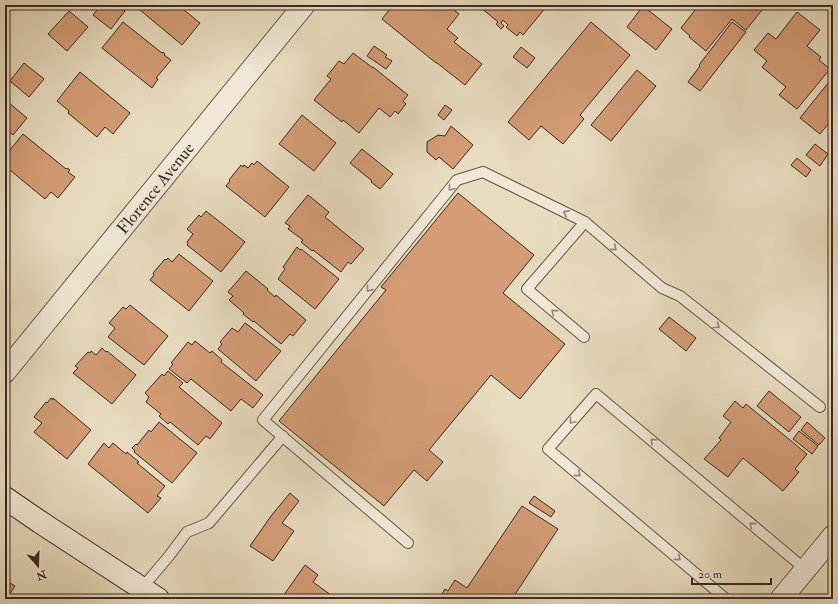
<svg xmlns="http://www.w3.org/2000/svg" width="838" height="604" font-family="'IM FELL Double Pica',serif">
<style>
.building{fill:#d49d76;stroke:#392922}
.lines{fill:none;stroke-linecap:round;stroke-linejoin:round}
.service-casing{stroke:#655649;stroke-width:12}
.minor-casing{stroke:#655649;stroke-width:23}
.secondary-casing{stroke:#392922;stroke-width:24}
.service{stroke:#f0e8d5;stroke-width:10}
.minor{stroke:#f0e8d5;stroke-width:21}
.secondary{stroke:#f0e8d5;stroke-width:22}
.oneway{stroke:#94887c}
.labels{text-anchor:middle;stroke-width:3;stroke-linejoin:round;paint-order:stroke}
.street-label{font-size:17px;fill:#392922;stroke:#f0e8d5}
</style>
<rect width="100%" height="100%" fill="#e8dcbf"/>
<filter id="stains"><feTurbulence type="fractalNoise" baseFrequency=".005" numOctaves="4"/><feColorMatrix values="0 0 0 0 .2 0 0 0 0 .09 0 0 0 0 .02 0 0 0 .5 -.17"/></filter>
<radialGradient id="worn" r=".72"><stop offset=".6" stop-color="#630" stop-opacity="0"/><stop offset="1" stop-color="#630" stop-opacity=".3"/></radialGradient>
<g class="building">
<path d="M101,5H118L125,11L111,29L93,15Z"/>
<path d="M134,5H178L200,23L182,45Z"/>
<path d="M393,5H448L459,14L447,29L458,38L454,42L482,64L465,85L437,63H436L382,19Z"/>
<path d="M482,5L520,6L550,5L548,7L547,6L523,35L520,32L517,36L506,27L508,25L503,20L501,23L504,26L501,29L496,24L498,22L480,7Z"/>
<path d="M699,5H766L746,30L732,19L706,51L689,37L690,36L681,28Z"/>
<path d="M643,6L672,29L656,50L627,27Z"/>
<path d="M69,11L88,27L67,51L48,34Z"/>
<path d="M797,12L820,30L807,46L821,57L819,60L830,69L797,109L779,95L786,87L762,67L767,61L754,50L768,33L776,39Z"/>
<path d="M123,22L162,53L163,52L165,54L164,55L171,60L156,78L158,79L152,88L102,48Z"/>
<path d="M591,22L630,55L580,115L584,119L563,144L541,126L529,140L508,122Z"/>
<path d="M732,22L746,32L700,91L688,82L700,66L699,65Z"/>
<path d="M374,46L387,55L385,57L392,61L386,69L367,56Z"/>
<path d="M521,47L535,58L527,68L513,57Z"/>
<path d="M353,53L373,68V67L408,95L403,101L406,104L398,114L395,111L390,117L379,108L359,133L343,120L342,122L314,100L331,79L327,76L339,61L344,64Z"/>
<path d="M24,63L44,79L29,97L10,81Z"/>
<path d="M637,70L656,86L611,141L591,125Z"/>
<path d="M80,72L130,113L113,134L105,127L97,137L68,113L69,111L57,101Z"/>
<path d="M833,77V118L820,134L800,118Z"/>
<path d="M8,102L27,118L13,135L5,128V107Z"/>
<path d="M445,105L452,110L444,120L438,115Z"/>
<path d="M302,115L336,143L314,171L279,144Z"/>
<path d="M451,126L473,145L453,169L439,157L436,160L427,152V142L438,135L445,136Z"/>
<path d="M23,134L66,169L67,168L70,170L68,172L75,177L58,198L51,192L45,199L5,166V156Z"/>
<path d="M815,144L828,154L820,166L806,155Z"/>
<path d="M362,149L393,174L380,189L371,182L372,181L350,163Z"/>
<path d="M797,158L811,170L806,177L791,165Z"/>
<path d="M257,161L289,187L265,217L226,186L230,181L229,180L241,165L243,167L244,165L248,168L252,163L254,165Z"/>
<path d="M458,193L534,255L503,293L565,344L520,399L491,375L429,450L443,462L427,481L414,470L384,506L279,421L386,290L381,287Z"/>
<path d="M308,195L329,212L325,217L364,249L351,264L348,262L341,272L313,250L312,251L301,242L303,240L288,229L290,226L285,223Z"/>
<path d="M206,211L245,242L221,272L187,245L188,244L187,242L193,234L187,229L199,215L201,217Z"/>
<path d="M297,247L300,250L301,249L339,279L315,309L278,279L285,269L283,267Z"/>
<path d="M179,254L213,281L189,311L150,280L154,275L153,273L165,259L166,260L168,258L172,262Z"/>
<path d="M246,271L268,289L267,290L275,297L276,295L306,320L293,336L290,334L281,344L254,321L253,322L243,314L244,313L229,300L233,296L228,292Z"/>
<path d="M130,305L168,336L144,365L108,337L115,328L109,323L123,307L126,309Z"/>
<path d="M669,317L696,338L686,351L659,329Z"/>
<path d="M245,323L248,325L281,351L256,381L218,349L222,344L220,342L232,328L238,332Z"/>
<path d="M195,341L210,353L212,351L222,360L221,362L263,395L253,408L241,399L231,411L191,379L187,383L169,369L173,364L171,363L188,342L192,345Z"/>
<path d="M102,348L106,352L107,351L136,375L112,404L73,373L78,368L75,366L88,352L90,353L91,351L96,355Z"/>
<path d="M168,371L183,383L179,387L222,423L210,439L206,436L198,445L170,422L168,424L159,416L161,414L146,402L149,397L145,393L162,374L164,376Z"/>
<path d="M769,391L801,417L789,432L757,406Z"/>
<path d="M51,398L53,400V398L91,430L67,459L34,432L42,423L34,417L46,402L47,403Z"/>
<path d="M735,401L743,408L746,404L807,454L795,469L799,472L783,491L743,458L728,477L704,459L721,440L719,438L731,422L723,416Z"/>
<path d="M159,422L197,453L172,483L134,452L135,451L132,448L136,444L137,445L149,430L151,432Z"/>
<path d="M807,422L825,438L819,445L801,430Z"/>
<path d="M799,431L818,446L812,454L793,439Z"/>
<path d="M104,443L109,448L113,443L126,454L127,452L139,462L137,463L165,486L157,496L161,498L148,513L88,464Z"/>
<path d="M290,493L299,501L282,523L294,531L273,561L250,546L271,516Z"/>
<path d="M534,496L555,511L551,517L529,503Z"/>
<path d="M522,506L558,529L512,599H439L445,589L448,591L455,580L467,588Z"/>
<path d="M305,565L318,575L313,582L335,598L334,599H281Z"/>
<path d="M5,580L15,586L8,597L5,596Z"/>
</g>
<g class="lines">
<g class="service-casing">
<g id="service">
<path d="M585,222L662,288L680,296L820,407"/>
<path d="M408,543L263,420L457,180L483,172L585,222L527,289L584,337"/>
<path d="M142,588L169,556L187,532L209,523L283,436"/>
<path d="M726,599L548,449L596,394L805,569"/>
</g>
</g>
<g class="minor-casing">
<g id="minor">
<path d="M5,372L304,5"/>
<path d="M781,599L833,536"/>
</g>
</g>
<g class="secondary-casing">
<path id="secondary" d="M5,498L40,522L158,599"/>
</g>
<use href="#service" class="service"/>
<use href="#minor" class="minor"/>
<use href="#secondary" class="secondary"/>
</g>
<defs><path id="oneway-chevron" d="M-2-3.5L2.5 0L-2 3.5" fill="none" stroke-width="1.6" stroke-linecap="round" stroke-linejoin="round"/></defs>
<g class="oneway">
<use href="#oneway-chevron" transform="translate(451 188) rotate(129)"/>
<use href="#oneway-chevron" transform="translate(566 213) rotate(-154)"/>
<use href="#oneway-chevron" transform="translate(614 248) rotate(40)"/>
<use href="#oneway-chevron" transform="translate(369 289) rotate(129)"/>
<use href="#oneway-chevron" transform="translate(554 312) rotate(-140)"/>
<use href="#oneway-chevron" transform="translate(717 326) rotate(38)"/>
<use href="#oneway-chevron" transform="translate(572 421) rotate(130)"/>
<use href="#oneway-chevron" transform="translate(653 441) rotate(-140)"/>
<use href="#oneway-chevron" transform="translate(578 474) rotate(40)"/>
<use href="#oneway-chevron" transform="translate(752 525) rotate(-140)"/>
<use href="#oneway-chevron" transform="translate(678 558) rotate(40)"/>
</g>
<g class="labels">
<g class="street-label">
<text transform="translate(155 188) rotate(-51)" y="6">Florence Avenue</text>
</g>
</g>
<rect width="838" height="604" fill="none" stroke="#e8dcbf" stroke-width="20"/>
<rect x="6" y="6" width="826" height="592" fill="none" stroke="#392922" stroke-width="2"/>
<rect x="10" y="10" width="818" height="584" fill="none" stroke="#392922"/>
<g transform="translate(38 566) rotate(160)" stroke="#f0e8d5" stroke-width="3" paint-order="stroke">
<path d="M0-3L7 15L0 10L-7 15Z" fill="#392922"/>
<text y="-6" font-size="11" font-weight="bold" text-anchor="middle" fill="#392922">N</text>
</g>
<path d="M692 578v6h79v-6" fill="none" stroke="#392922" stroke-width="2"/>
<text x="698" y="578" font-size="12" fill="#392922" stroke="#f0e8d5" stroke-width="3" paint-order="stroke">20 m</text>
<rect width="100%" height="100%" filter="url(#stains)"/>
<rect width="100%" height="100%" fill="url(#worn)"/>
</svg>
